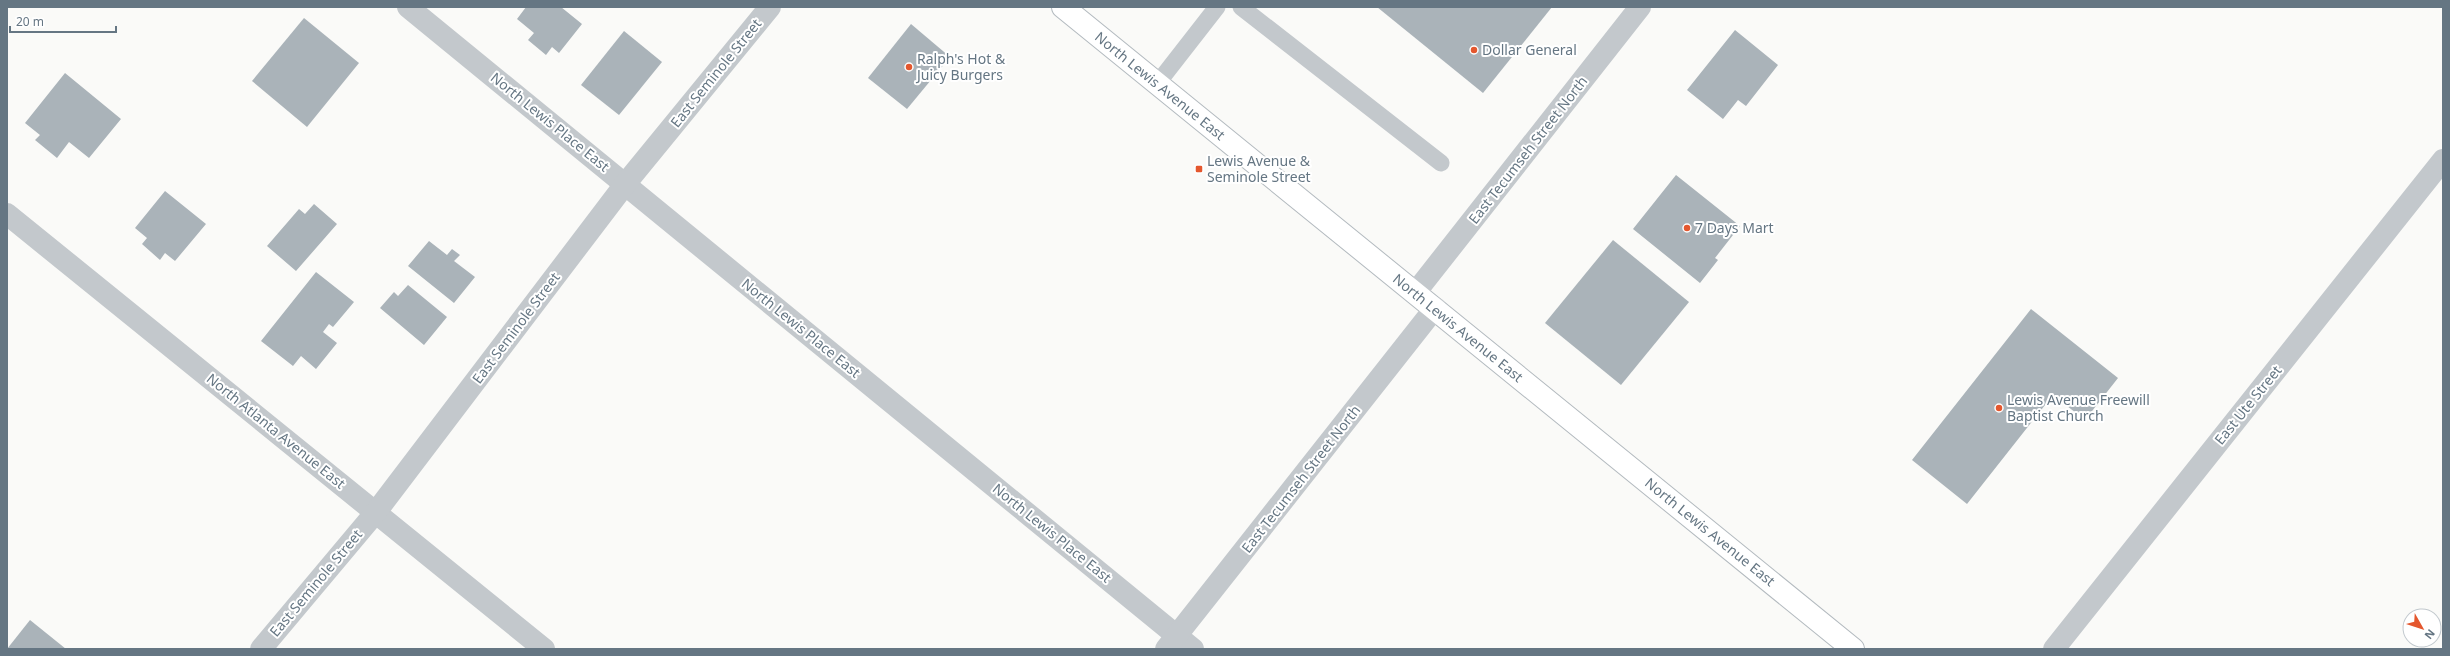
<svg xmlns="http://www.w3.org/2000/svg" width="2450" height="656" font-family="'Noto Sans',sans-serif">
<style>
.building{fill:#aab3b9}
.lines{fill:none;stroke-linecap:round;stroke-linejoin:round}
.secondary-casing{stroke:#b3babf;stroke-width:24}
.lane{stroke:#c3c8cc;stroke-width:17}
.street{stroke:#c3c8cc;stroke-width:22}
.secondary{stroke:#fff;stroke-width:22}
.poi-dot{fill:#e4572e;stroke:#fff;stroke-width:1.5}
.labels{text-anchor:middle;stroke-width:4;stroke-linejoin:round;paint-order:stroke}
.poi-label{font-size:14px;fill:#657683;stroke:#fff;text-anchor:start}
.street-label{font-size:14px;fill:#657683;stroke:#fff}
</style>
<rect width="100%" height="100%" fill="#fafaf8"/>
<g class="building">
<path d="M526,7H561L582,24L559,53L552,47L546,55L528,40L534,33L517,19Z"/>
<path d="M1377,7H1552L1483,93Z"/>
<path d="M304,18L359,63L307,127L252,81Z"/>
<path d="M911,24L950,57L907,109L868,78Z"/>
<path d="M1735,30L1778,65L1746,106L1738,100L1723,119L1687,90Z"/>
<path d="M624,31L662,62L619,115L581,85Z"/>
<path d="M65,73L121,119L89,158L69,142L57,158L35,140L40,135L25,123Z"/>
<path d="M1676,175L1740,226L1715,258L1718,260L1700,283L1633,229Z"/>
<path d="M165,191L206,224L175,261L165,253L160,260L142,244L147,238L135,228Z"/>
<path d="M314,204L337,224L296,271L267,246L299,209L305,214Z"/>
<path d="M1613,240L1689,302L1621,385L1545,323Z"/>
<path d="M429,241L447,255L452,249L460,255L454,261L475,277L454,303L408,266Z"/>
<path d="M316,272L354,302L333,327L329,324L323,332L337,343L316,369L301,356L293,366L261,341Z"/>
<path d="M408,285L447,317L424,345L380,308L394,292L398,296Z"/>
<path d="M2031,309L2118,378L2085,420L2053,395L1967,504L1912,460Z"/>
<path d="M30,620L66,649H7Z"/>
</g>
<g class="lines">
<g class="secondary-casing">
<path id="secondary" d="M1063,7L1853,649"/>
</g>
<g class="lane">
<path d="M1241,7L1441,163"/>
<path d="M1157,84L1217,7"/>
</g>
<g class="street">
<path d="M408,7L1193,649"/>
<path d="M7,214L544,649"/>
<path d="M1415,293L1640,7"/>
<path d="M261,649L376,512L626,183L770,7"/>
<path d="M1166,649L1435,308"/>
<path d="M2054,649L2443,160"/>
</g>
<use href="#secondary" class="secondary"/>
</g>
<g class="poi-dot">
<circle cx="1474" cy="50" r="4"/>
<circle cx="909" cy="67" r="4"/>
<rect x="1195" y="165" width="8" height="8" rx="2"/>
<circle cx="1687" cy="228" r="4"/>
<circle cx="1999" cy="408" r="4"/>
</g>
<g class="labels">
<g class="poi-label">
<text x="1482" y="55">Dollar General</text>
<text x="917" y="64">Ralph's Hot &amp;<tspan x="917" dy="16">Juicy Burgers</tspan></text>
<text x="1207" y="166">Lewis Avenue &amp;<tspan x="1207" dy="16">Seminole Street</tspan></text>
<text x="1695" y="233">7 Days Mart</text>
<text x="2007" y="405">Lewis Avenue Freewill<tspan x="2007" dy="16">Baptist Church</tspan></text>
</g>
<g class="street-label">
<text transform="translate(716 73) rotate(-51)" y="5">East Seminole Street</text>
<text transform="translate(1160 86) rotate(39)" y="5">North Lewis Avenue East</text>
<text transform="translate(550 122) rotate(39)" y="5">North Lewis Place East</text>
<text transform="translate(1528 150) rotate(-52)" y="5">East Tecumseh Street North</text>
<text transform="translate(516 328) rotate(-53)" y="5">East Seminole Street</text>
<text transform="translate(801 328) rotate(39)" y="5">North Lewis Place East</text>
<text transform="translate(1458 328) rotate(39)" y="5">North Lewis Avenue East</text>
<text transform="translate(2248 405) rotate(-51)" y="5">East Ute Street</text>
<text transform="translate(276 431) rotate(39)" y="5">North Atlanta Avenue East</text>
<text transform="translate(1301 479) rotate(-52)" y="5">East Tecumseh Street North</text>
<text transform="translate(1710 532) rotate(39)" y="5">North Lewis Avenue East</text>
<text transform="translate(1052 533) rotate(39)" y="5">North Lewis Place East</text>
<text transform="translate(316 583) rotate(-50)" y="5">East Seminole Street</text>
</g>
</g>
<rect width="2450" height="656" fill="none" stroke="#657683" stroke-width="16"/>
<g transform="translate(2422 628) rotate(129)"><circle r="19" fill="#ffffff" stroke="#c1c8cd"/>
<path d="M0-3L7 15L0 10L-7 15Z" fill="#e4572e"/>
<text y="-6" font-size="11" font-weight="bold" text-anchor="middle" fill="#657683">N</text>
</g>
<path d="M10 26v6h106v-6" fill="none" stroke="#657683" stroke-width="2"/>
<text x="16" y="26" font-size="12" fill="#657683" stroke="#ffffff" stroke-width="3" paint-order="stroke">20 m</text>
</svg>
